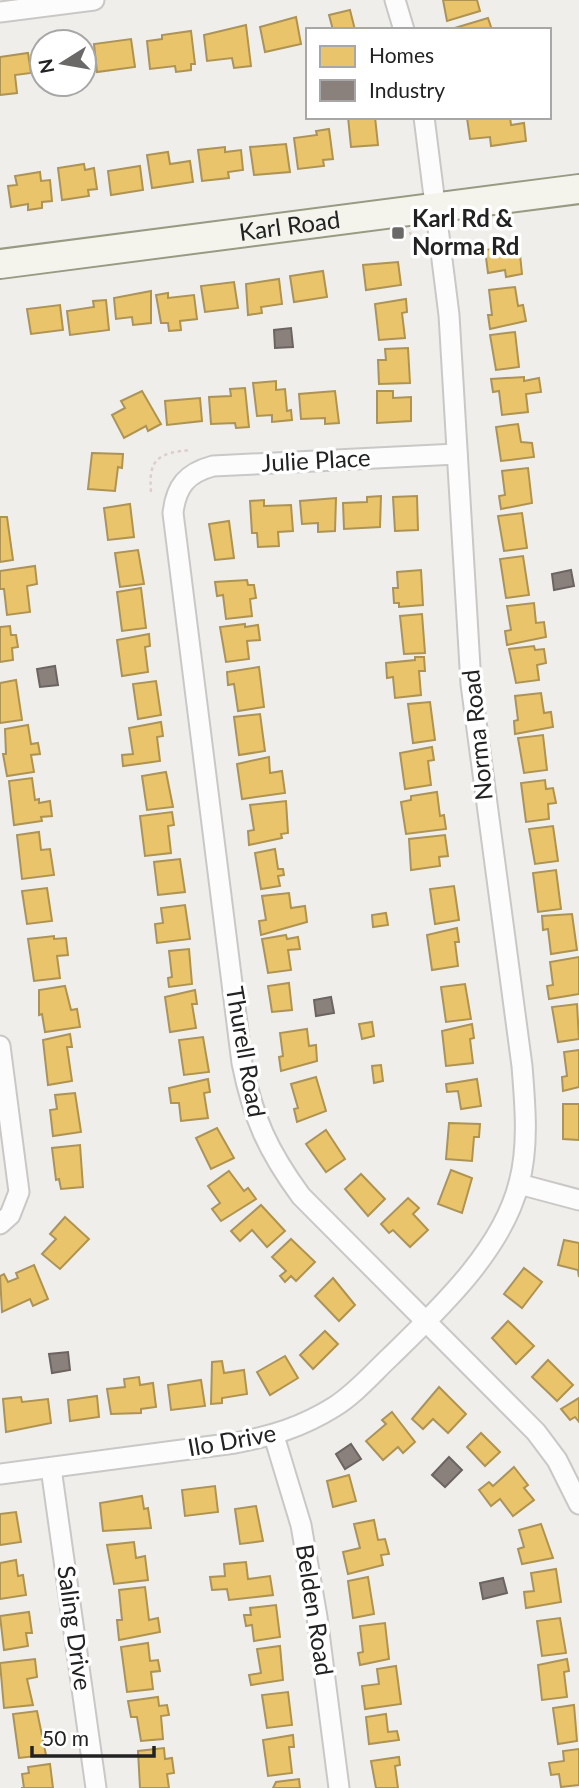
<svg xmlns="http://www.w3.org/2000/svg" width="579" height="1788" font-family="Lato,sans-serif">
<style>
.homes{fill:#e9c46a;stroke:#ad9354;stroke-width:2}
.industry{fill:#8a817c;stroke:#6b6461;stroke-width:2}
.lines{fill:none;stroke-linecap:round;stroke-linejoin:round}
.minor-casing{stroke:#c9c8c7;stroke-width:23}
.secondary-casing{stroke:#999a82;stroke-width:32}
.path{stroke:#dccecd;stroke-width:2.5;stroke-dasharray:3.5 3.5;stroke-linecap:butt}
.minor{stroke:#fdfcfc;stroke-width:19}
.secondary{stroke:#f4f4ed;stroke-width:28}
.poi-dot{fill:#6a6968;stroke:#fff;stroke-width:2.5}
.labels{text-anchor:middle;stroke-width:7;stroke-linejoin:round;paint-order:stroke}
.poi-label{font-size:24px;font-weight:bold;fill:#222;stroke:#fff;text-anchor:start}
.street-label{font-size:24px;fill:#222;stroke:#fff}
</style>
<rect width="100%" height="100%" fill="#f0eeeb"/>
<g class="homes">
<path d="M443,0H477L480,11L447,21Z"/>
<path d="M350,10L355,30H333L329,15Z"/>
<path d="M296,17L301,44L265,52L260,27Z"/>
<path d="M488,18L492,30H448Z"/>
<path d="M246,25L251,66L234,68L232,58L207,61L204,35Z"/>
<path d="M191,31L195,64H191V70L176,72L175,66L150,69L147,41L162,39V35Z"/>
<path d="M131,39L135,67L97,72L94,44Z"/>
<path d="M28,53L31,73L15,75L17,93L0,95V57Z"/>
<path d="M348,117H375L378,145L351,147Z"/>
<path d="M510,117L511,125L524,123L526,141L491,146L490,137L470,139L467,118Z"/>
<path d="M329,129L333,159L323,160L324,166L298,169L294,138L317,135L316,131Z"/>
<path d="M286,144L290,172L254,175L250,147Z"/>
<path d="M225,147V152L241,150L243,170L228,172L229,178L202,181L198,150Z"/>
<path d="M168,152L170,164L190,161L193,182L152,188L147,155Z"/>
<path d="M84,164L85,170L94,168L97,189L88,190L89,196L62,200L58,168Z"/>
<path d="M140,166L143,190L111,195L108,171Z"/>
<path d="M40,172L41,181L50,180L52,201L42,202V208L28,210V204L11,207L8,186L17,185L15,176Z"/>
<path d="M519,245L522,274L506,277L505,270L488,273L485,250Z"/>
<path d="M398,262L401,285L366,290L363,265Z"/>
<path d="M323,271L327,297L294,302L290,276Z"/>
<path d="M279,279L282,304L261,307L262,313L248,315L246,284Z"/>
<path d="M234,282L238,308L205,312L201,286Z"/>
<path d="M515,287L518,306L523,305L526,321L490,329L488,315H492L489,290Z"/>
<path d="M151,291V323L133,325L132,317L116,319L114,298Z"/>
<path d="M168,293V298L194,295L197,319L180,321L181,330L169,331L168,323H161L156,295Z"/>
<path d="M406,299L407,312L402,313L405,338L379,340L375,304Z"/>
<path d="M106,300L109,330L70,335L67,311L94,307L93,301Z"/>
<path d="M60,305L63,330L31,334L27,309Z"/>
<path d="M515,332L519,367L496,370L490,335Z"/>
<path d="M408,348L410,383L379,384L378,360H386L385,349Z"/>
<path d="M524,377V381L539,378L541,392L526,394L528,412L502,415L499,391L493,392L491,379Z"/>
<path d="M276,381V390L285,389L287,411L291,410L292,420L272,422V415L257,416L253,383Z"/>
<path d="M245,388L249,427L236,428L235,423L211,424L209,397L231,396L230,389Z"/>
<path d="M142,391L161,424L148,431L146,426L124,438L112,415L125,408L121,401Z"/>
<path d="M335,391L339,423L325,424V418L301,419L299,394Z"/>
<path d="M377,391H393V398L411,397V421L377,423Z"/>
<path d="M200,398L202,421L167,425L165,401Z"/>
<path d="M518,424L521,442L532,443L534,457L501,461L496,427Z"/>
<path d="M92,453L123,454L122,468L118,467L115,491L88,489Z"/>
<path d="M528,468L532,503L501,509L499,496L505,495L502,471Z"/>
<path d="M381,496L380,527L344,529L343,503L367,502V497Z"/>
<path d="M417,496L418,530L395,531L393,497Z"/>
<path d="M336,498L335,531L318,532V523L302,524L300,501Z"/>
<path d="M264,500V506L291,505L293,531L278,532L279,546L258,547L257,533H252L250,501Z"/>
<path d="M130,504L134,537L108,540L104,508Z"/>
<path d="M522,513L527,548L504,551L498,516Z"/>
<path d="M0,517H7L13,560L0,562Z"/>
<path d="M229,521L234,558L215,560L209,524Z"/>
<path d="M138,550L144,584L120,587L115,553Z"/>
<path d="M523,556L529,595L506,598L500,559Z"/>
<path d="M35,566L37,584L27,586L30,612L7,615L4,589H0V571Z"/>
<path d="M421,570L423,605L399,607V603H394L393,588H398L397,572Z"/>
<path d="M247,580L248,585H254L256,598L250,599L252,616L226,619L223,595L217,596L215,582Z"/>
<path d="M141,588L146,628L122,631L117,592Z"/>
<path d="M534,603L536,623L544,622L546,637L507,645L505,631L511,630L507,606Z"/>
<path d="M422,614L425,653L404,654L400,616Z"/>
<path d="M245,624V627L258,625L260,640L247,641L249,659L226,662L220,627Z"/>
<path d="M10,626L11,635H16L18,647L12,648L13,660L0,662V627Z"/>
<path d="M149,634L150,646L145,647L148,672L122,676L117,640Z"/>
<path d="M534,646L535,650L544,649L546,663L537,665L539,680L516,683L509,649Z"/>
<path d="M415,657H424L425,671H419L421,695L395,698L393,677L387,678L386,663L415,660Z"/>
<path d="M259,667L264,707L238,711L234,684L228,685L227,672Z"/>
<path d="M16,680L22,720L0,723V683Z"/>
<path d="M156,681L161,715L138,719L133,684Z"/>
<path d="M541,693L544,713L551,712L553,727L515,734L514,721L518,720L515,696Z"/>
<path d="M430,702L435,740L413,743L408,704Z"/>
<path d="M260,714L265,751L239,755L234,717Z"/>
<path d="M161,722L163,736L157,737L160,761L123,766L122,755L133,754L129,728Z"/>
<path d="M28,725L31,744L38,743L40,754L31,755L34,772L7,776L3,754H6L5,729Z"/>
<path d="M543,735L547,770L524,773L518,738Z"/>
<path d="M432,747L434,760L428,761L431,785L405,789L400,753Z"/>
<path d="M269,757L270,773L282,771L285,793L242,799L237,764Z"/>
<path d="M166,772L173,807L147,810L142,776Z"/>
<path d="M32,778L35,800L39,799V803L50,801L52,816L41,817L42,821L14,825L9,781Z"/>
<path d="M545,780L546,789L553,788L556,803L548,804L549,819L526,822L521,783Z"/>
<path d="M437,792L440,816L444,815L446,829L406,834L401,802L411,800V796Z"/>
<path d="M286,801L288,833L281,834L282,838L249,845L248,831L254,830L250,805Z"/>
<path d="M172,812L174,825L168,826L171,853L145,856L140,816Z"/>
<path d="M553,826L558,861L535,864L529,829Z"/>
<path d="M39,832L41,850L50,849L54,875L22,879L17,835Z"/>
<path d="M445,835L448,856L439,857L440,866L411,870L409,839Z"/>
<path d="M275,849L278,869H283L284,875L278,876L280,886L261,889L255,853Z"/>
<path d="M180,859L185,892L158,895L154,862Z"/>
<path d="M556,870L561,909L538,912L533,873Z"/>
<path d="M454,886L459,920L435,924L430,889Z"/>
<path d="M47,888L52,921L27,924L22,891Z"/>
<path d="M289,893L291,908L305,906L307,922L261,935L259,921L266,920L262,896Z"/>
<path d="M185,905L190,939L157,943L155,924L163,923L161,908Z"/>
<path d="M386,913L388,925L373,927L372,915Z"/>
<path d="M572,914L577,950L551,954L548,929L543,930L542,916Z"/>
<path d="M457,928L459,942H455L458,966L432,970L427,935Z"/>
<path d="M286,935L287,939L298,937L300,949L288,950L291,970L268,973L262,939Z"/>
<path d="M54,936V939L66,938L68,955L57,956L60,978L34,981L28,939Z"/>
<path d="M189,949L192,984L169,987L168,978L172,977L169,951Z"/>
<path d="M579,957V994L549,999L547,986L553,985L550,962Z"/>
<path d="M289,983L292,1010L272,1012L268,986Z"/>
<path d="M465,984L471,1019L446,1022L441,987Z"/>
<path d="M65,986L71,1010L77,1009L80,1027L45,1032L42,1014L39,1015V990Z"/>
<path d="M195,990L197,1004H192L196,1028L170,1032L165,997Z"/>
<path d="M577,1004L579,1039L558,1042L552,1007Z"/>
<path d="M372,1022L374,1036L362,1039L359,1024Z"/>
<path d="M472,1024L474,1038L470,1039L473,1063L446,1066L442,1031Z"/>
<path d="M307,1029L309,1046L316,1045L317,1061L281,1071L279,1057L283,1056L280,1033Z"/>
<path d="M70,1034L72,1047H67L72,1081L48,1085L43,1040Z"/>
<path d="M203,1037L209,1072L184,1075L179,1040Z"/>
<path d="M579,1050V1087L563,1091L562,1077L567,1076L564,1052Z"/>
<path d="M381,1065L383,1081L374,1083L372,1066Z"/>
<path d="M316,1077L326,1111L297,1122L294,1109L298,1108L291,1084Z"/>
<path d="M208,1079L210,1092L204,1093L208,1118L181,1121L179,1103H171L169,1088Z"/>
<path d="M477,1079L481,1106L461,1109L458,1091L447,1092L446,1084Z"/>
<path d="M75,1093L81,1132L53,1136L50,1110L57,1109L55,1095Z"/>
<path d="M563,1104H579V1140L563,1139Z"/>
<path d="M449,1123L480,1124L479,1137H474L472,1161L446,1159Z"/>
<path d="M217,1128L234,1158L211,1169L196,1138Z"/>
<path d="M326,1130L345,1159L326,1172L306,1144Z"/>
<path d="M80,1145L83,1187L61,1189L59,1179L56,1180L52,1148Z"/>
<path d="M451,1170L472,1178L462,1213L438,1204Z"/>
<path d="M229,1171L244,1191L248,1188L256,1199L221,1221L212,1209L220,1203L208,1186Z"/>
<path d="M361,1174L385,1199L368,1216L345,1189Z"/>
<path d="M408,1198L419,1208L413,1214L428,1230L410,1247L393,1230L389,1233L381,1224Z"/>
<path d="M261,1205L285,1231L267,1247L252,1230L240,1241L231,1231Z"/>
<path d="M65,1217L89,1239L60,1269L42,1254L56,1239L50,1234Z"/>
<path d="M291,1239L315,1262L296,1281L291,1276L285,1282L280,1276L286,1271L272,1257Z"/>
<path d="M564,1240L579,1243V1277L578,1270L558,1265Z"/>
<path d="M34,1265L48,1299L33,1306L30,1299L2,1312L0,1276L4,1274L8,1282L18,1278L16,1273Z"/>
<path d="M524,1268L542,1282L522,1308L504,1294Z"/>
<path d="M333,1278L355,1305L339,1321L315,1296Z"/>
<path d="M508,1321L534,1346L516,1364L492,1338Z"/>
<path d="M325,1331L338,1344L313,1369L300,1355Z"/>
<path d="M285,1356L298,1378L270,1395L257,1372Z"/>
<path d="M548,1360L573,1385L557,1401L532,1377Z"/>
<path d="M222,1361L224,1373L244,1370L247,1394L222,1398V1403L211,1404L212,1362Z"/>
<path d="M139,1377L140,1385L153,1383L156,1407L141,1409V1413L111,1414L107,1389L125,1387L124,1379Z"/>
<path d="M201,1380L205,1406L171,1410L168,1385Z"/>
<path d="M439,1387L466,1414L448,1433L433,1419L423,1429L412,1419Z"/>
<path d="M97,1396L99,1417L70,1421L68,1400Z"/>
<path d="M21,1397L22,1402L48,1399L51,1423L6,1432L3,1399Z"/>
<path d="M579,1398V1422L575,1417L570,1420L561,1409Z"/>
<path d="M392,1412L415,1442L403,1453L398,1447L383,1460L366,1441L386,1424L382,1420Z"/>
<path d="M481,1433L500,1452L485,1466L467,1447Z"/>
<path d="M514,1467L528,1485L524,1488L534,1500L513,1516L500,1499L491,1506L479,1490L489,1482L493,1486Z"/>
<path d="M349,1475L356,1501L333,1507L327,1481Z"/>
<path d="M215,1486L218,1512L185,1516L182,1490Z"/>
<path d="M142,1496L144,1509L148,1508L151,1528L103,1531L100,1503Z"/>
<path d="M256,1506L263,1541L240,1544L235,1509Z"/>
<path d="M16,1512L21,1542L0,1545V1514Z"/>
<path d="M374,1520L378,1540L385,1539L389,1554L381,1555L383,1565L348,1574L343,1552L360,1548L354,1524Z"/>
<path d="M541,1524L553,1558L522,1564L518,1549L524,1547L519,1530Z"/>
<path d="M134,1542L136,1558L145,1556L148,1580L114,1584L107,1545Z"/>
<path d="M16,1560L18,1576L23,1575L26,1595L0,1599V1563Z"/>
<path d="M246,1562L248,1579L270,1576L273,1595L229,1600L227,1589L212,1590L210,1577L225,1576L224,1564Z"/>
<path d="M556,1569L561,1602L526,1608L524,1592L534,1591L531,1573Z"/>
<path d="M368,1577L374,1614L353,1618L348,1581Z"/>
<path d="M145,1587L149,1620L158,1618L160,1632L119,1640L117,1620H122L119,1590Z"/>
<path d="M276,1605L280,1637L254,1641L252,1625L246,1626L244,1615H251L250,1608Z"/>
<path d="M29,1612L32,1633H26L28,1646L4,1650L0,1616Z"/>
<path d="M560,1618L566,1653L542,1656L537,1621Z"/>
<path d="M385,1623L389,1659L360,1665L358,1653L363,1652L360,1626Z"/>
<path d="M148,1643L150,1661L158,1660L160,1671L151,1672L153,1689L127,1692L121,1647Z"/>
<path d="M280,1646L283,1680L251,1685L249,1675L261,1673L257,1649Z"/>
<path d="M35,1659L37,1677L27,1679L33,1705L4,1708L0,1663Z"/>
<path d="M567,1659L569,1671L564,1672L567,1697L542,1700L538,1665Z"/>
<path d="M396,1666L401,1704L365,1709L362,1686L379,1684L377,1669Z"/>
<path d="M288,1692L292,1725L267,1728L262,1695Z"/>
<path d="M158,1697L159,1706L167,1705L169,1715L161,1716L163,1739L141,1741L137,1717H131L128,1701Z"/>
<path d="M574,1705L577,1741L558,1744L553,1708Z"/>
<path d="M37,1711L46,1755L19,1758L13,1714Z"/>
<path d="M386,1714L388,1732L397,1731L399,1740L369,1744L366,1717Z"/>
<path d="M293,1735L294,1747H289L292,1773L268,1776L263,1740Z"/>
<path d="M164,1748L165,1759L172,1758L174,1773L167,1774L169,1788H140L138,1751Z"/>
<path d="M579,1749V1785L561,1787L559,1774L551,1775L549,1763L564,1761L563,1751Z"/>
<path d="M399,1757L400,1765L395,1766L398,1788H376L371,1761Z"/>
<path d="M50,1764L53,1788H21H24L22,1774L29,1773L28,1767Z"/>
<path d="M299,1779L300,1788H273L276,1782Z"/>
</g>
<g class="industry">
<path d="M291,328L293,347L275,348L274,330Z"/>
<path d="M571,570L574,586L554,590L552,574Z"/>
<path d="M55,666L58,685L40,687L37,669Z"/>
<path d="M331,997L334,1013L316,1016L314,1000Z"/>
<path d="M68,1352L70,1370L52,1373L49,1354Z"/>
<path d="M351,1444L361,1459L345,1469L336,1454Z"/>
<path d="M449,1457L462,1470L445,1487L432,1475Z"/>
<path d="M503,1578L507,1593L483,1599L480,1583Z"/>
</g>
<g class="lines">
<g class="minor-casing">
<g id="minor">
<path d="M395,0L404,30"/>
<path d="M0,12L94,0"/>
<path d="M457,454L213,466C187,473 176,486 173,513L242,1063C253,1118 268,1151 301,1196L536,1432L557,1460L579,1504"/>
<path d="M0,1046L19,1192L10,1215L0,1224"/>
<path d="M519,1184L579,1200"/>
<path d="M274,1436L301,1525L317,1617L339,1788"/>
<path d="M51,1468L96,1788"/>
<path d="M0,1474L235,1443C272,1436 302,1427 334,1407C355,1394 372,1374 390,1357C438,1310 502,1251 519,1183C529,1146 525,1104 522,1066L471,684L449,315L424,117"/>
</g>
</g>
<g class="secondary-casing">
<g id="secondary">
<path id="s1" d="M0,264L579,189"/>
</g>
</g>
<g class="path">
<path d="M410,232L412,239"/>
<path d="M151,492C148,458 159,453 191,450"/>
</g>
<use href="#minor" class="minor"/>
<use href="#secondary" class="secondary"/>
</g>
<rect class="poi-dot" x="391" y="226" width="14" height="14" rx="3.5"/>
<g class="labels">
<g class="poi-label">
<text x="412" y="227">Karl Rd &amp;<tspan x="412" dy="28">Norma Rd</tspan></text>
</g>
<g class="street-label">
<text dy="8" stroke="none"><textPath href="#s1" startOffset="292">Karl Road</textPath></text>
<text transform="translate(316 461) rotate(-3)" y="8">Julie Place</text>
<text transform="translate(478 735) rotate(-96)" y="8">Norma Road</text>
<text transform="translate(245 1052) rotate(80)" y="8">Thurell Road</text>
<text transform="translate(232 1441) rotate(-10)" y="8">Ilo Drive</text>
<text transform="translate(314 1610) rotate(81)" y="8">Belden Road</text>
<text transform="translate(74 1628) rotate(82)" y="8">Saling Drive</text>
</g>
</g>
<rect x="306" y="28" width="245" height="91" fill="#ffffff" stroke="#a7a7a7" stroke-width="2"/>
<rect x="320" y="46" width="35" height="21" fill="#e9c46a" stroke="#a7a7a7" stroke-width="2"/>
<text x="369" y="63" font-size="21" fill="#222222">Homes</text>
<rect x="320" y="80" width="35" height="21" fill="#8a817c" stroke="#a7a7a7" stroke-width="2"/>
<text x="369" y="98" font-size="21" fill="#222222">Industry</text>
<g transform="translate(63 63) rotate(259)"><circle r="33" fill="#ffffff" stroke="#a7a7a7" stroke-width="2"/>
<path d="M0-5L12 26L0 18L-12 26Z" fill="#6a6968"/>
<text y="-10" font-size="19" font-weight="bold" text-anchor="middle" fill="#222222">N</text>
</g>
<path d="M32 1746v10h122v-10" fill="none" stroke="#222222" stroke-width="3.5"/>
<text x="42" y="1746" font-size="21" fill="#222222" stroke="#ffffff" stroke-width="5" paint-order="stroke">50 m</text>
</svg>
